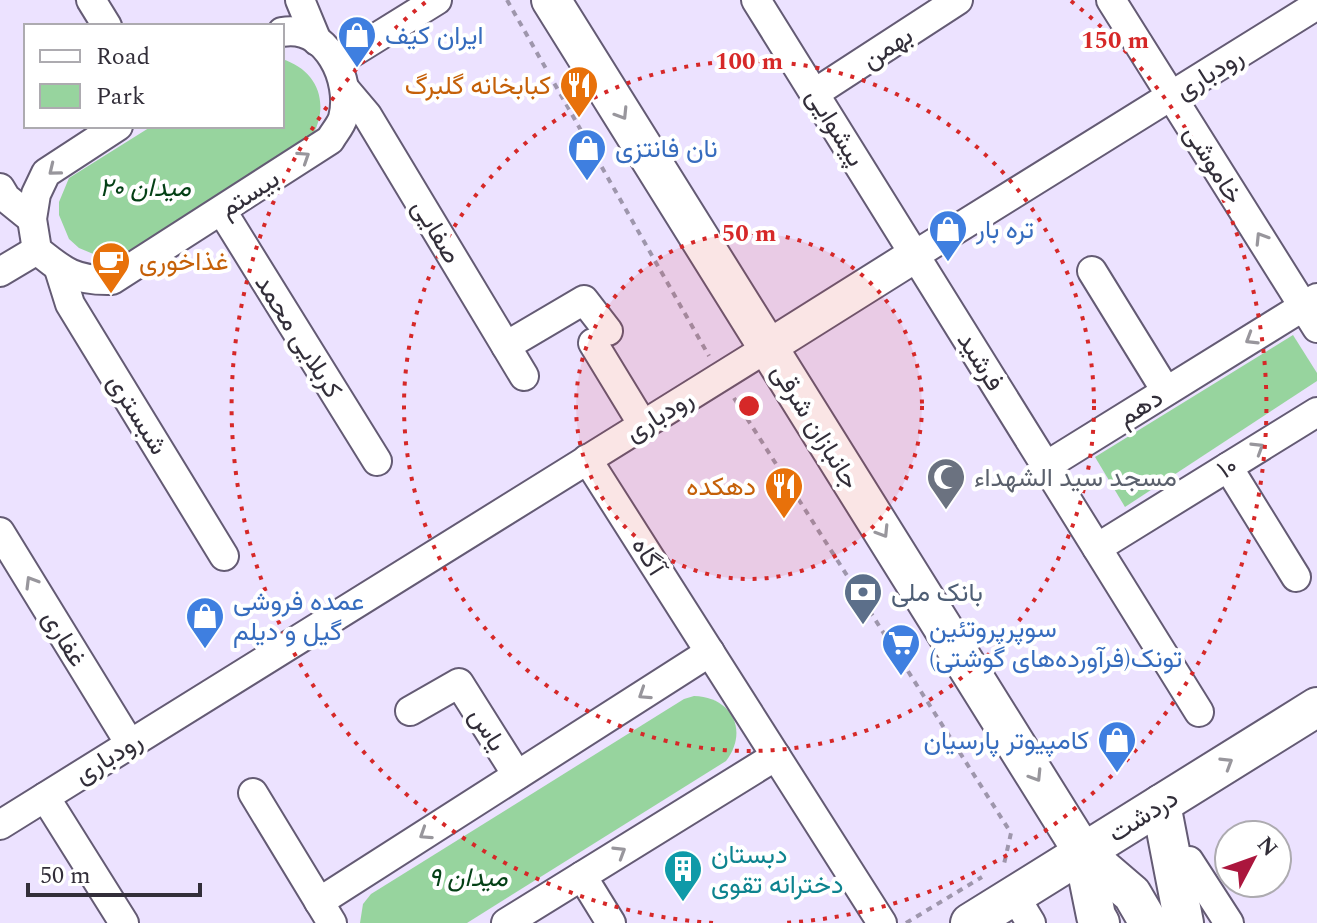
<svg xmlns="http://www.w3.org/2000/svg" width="1317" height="923" font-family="Spectral,Vazirmatn,serif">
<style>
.green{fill:#97d49e}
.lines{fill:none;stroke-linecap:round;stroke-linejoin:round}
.minor-casing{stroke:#645b74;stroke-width:32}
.tertiary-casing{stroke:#645b74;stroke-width:38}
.secondary-casing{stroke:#645b74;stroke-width:42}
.path{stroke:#9e96ac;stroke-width:4;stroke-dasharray:6 6;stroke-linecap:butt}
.minor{stroke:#fff;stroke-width:28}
.tertiary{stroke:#fff;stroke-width:34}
.secondary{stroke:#fff;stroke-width:38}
.oneway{stroke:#98969c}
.ring{fill:none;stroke:#d62828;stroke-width:4;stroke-dasharray:4 8}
.labels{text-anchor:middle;stroke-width:8;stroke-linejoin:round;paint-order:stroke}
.shop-label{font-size:26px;fill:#366cbe;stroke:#fff;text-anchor:start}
.street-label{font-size:26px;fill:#322e39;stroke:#fff}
.food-label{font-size:26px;fill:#c56008;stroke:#fff;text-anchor:end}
.park-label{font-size:26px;font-style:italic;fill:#044016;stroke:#fff}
.worship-label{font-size:26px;fill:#5b616d;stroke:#fff;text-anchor:start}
.service-label{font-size:26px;fill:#4e5e75;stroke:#fff;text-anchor:start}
.culture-label{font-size:26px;fill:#0d838f;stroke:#fff;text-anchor:start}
.centre{fill:#d62828;stroke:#fff;stroke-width:4}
.ring-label{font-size:24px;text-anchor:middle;font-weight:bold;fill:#d62828;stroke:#fff;stroke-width:8;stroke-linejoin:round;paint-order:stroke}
</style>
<rect width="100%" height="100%" fill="#ece2ff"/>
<g class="green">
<path d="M282,59C317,70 330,102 313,135L129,253L103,258L79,248L69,239L59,215V202L69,178L152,126H282Z"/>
<path d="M1293,335L1317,373V381L1125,507L1095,457Z"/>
<path d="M694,696C732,697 749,731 726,761L467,923H360L363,904L371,894L684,699Z"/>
</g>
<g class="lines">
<g class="minor-casing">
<g id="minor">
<path d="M91,0L107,26"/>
<path d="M300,0L317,41"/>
<path d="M756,0L1199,712"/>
<path d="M1111,0L1317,328"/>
<path d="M337,62L437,0"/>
<path d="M345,89L367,115L524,376"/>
<path d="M815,93L958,0"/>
<path d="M118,126L46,173L36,194L32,219L37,250C64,272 75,281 112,280L330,140C334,133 341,125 343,118C353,80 326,24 282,32"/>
<path d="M0,188L6,198L32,219"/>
<path d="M222,211L377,461"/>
<path d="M915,255L1317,5"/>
<path d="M59,269L70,304L224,556"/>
<path d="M1092,271L1166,391"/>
<path d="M0,272L37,250"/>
<path d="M593,343L643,425"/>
<path d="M506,346L584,300L608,331"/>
<path d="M587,459L882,923"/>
<path d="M1046,466L1317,298"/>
<path d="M1228,467L1296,577"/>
<path d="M0,532L130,744"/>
<path d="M1097,548L1317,412"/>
<path d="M410,711L459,683L517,775"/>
<path d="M253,793L332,923"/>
<path d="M45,797L124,923"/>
<path d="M0,825L767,348"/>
<path d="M1189,861L1229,923"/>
<path d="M582,876L611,923"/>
<path d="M1014,895L1031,923"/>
<path d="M319,902L710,652"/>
<path d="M506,923L776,756"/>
</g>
</g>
<g class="tertiary-casing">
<path id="tertiary" d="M767,348L915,255"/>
</g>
<g class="secondary-casing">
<g id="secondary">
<path d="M551,0L1083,852L1132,894L1149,923"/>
<path d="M1161,804L1184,923"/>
<path d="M1083,852L1096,916L1100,923"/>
<path d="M970,923L1317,707"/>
</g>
</g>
<g class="path">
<path d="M507,0L709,356"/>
<path d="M734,398L1011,833L1004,864L1000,866"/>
<path d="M906,923L982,877"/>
</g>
<use href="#minor" class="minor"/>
<use href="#tertiary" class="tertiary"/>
<use href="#secondary" class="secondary"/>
</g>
<defs><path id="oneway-chevron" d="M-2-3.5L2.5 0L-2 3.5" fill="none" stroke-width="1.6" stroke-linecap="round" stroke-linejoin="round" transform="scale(2)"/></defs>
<g class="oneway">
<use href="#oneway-chevron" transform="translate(622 114) rotate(58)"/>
<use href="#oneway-chevron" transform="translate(304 157) rotate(-33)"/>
<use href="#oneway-chevron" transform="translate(54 170) rotate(141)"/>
<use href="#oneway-chevron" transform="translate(1261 238) rotate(-122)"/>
<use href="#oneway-chevron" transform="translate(1251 339) rotate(148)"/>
<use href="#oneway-chevron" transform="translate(1258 448) rotate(-32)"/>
<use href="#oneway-chevron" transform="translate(883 532) rotate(58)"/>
<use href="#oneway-chevron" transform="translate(31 582) rotate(-121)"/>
<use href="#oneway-chevron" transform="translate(644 694) rotate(147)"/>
<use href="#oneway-chevron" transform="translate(1227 763) rotate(-32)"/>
<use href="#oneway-chevron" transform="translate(1036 776) rotate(58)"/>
<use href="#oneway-chevron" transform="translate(425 834) rotate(147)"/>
<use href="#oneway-chevron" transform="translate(620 852) rotate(-32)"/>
</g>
<circle cx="749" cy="406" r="173" fill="#d62828" fill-opacity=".12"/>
<g class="ring">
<circle cx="749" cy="406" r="173"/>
<circle cx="749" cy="406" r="345"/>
<path d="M713 923A518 518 0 0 1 427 1M1071 1A518 518 0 0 1 785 923"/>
</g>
<defs>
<g id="shop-pin" transform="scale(2)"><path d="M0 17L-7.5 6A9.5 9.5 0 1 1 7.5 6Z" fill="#3f7fe0" stroke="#fff"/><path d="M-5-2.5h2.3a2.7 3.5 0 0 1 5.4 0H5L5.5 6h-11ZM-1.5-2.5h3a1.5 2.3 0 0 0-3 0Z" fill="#fff"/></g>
<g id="restaurant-pin" transform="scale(2)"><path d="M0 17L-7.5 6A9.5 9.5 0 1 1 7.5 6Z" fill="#e8710a" stroke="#fff"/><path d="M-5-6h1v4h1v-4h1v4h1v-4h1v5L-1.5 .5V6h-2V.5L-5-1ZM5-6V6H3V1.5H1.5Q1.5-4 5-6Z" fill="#fff"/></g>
<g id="cafe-pin" transform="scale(2)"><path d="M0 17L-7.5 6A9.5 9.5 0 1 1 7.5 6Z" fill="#e8710a" stroke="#fff"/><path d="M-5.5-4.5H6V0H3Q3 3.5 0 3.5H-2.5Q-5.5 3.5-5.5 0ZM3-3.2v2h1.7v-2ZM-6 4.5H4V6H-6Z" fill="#fff"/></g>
<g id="mosque-pin" transform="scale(2)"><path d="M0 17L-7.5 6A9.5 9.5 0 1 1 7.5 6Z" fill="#6b7280" stroke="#fff"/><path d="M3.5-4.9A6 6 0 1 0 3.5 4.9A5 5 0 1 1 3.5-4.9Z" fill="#fff"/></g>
<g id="bank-pin" transform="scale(2)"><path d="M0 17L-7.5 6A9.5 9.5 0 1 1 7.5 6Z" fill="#5c6f8a" stroke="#fff"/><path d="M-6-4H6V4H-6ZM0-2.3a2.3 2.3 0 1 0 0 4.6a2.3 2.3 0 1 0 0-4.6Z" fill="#fff"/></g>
<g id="supermarket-pin" transform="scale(2)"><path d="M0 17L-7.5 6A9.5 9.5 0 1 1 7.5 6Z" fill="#3f7fe0" stroke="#fff"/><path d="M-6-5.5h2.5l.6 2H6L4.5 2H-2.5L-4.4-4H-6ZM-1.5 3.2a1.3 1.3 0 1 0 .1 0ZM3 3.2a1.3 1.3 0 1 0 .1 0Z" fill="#fff"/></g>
<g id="building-pin" transform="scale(2)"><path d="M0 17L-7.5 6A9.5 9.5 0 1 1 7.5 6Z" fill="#0f9aa8" stroke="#fff"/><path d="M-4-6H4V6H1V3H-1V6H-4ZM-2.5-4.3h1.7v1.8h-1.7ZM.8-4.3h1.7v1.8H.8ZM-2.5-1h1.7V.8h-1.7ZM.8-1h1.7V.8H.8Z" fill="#fff"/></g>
</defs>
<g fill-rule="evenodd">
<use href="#shop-pin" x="357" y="35"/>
<use href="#restaurant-pin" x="579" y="85"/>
<use href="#shop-pin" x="587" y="148"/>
<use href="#shop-pin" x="948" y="229"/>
<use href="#cafe-pin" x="111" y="261"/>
<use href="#mosque-pin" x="946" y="477"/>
<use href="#restaurant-pin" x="784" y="486"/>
<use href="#bank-pin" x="863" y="592"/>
<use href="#shop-pin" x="205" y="616"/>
<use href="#supermarket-pin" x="901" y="643"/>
<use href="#shop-pin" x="1117" y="740"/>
<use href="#building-pin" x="683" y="869"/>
</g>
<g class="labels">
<g class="shop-label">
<text x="385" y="44">ایران کیف</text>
<text x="615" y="157">نان فانتزی</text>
<text x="976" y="238">تره بار</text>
<text x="233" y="610">عمده فروشی<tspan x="233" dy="30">گیل و دیلم</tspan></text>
<text x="929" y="637">سوپرپروتئین<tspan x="929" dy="30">تونک(فرآورده‌های گوشتی)</tspan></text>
<text x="1089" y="749" text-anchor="end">کامپیوتر پارسیان</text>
</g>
<g class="street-label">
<text transform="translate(887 47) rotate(-33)" y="9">بهمن</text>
<text transform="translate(1209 73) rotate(-32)" y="9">رودباری</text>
<text transform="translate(836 127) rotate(58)" y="9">پیشوایی</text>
<text transform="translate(1214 164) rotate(58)" y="9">خاموشی</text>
<text transform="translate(249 193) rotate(-33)" y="9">بیستم</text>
<text transform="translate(437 231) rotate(59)" y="9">صفایی</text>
<text transform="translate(299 336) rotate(58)" y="9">کربلایی محمد</text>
<text transform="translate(981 361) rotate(58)" y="9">فرشید</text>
<text transform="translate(1140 407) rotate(-32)" y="9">دهم</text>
<text transform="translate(138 414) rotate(58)" y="9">شبستری</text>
<text transform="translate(659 415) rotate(-32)" y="9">رودباری</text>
<text transform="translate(816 426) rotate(58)" y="9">جانبازان شرقی</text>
<text transform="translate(1227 467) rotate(-32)" y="9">۱۰</text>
<text transform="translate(649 556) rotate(58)" y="9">آگاه</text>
<text transform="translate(65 638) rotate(59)" y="9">غفاری</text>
<text transform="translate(488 729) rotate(58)" y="9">یاس</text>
<text transform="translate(108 757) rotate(-32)" y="9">رودباری</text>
<text transform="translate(1143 815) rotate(-32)" y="9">دردشت</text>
</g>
<g class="food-label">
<text x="551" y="94">کبابخانه گلبرگ</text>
<text x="139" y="270" text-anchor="start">غذاخوری</text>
<text x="756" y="495">دهکده</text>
</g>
<g class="park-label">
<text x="145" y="196">میدان ۲۰</text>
<text x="468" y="886">میدان ۹</text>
</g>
<g class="worship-label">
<text x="974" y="486">مسجد سید الشهداء</text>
</g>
<g class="service-label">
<text x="891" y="601">بانک ملی</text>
</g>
<g class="culture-label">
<text x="711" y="863">دبستان<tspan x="711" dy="30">دخترانه تقوی</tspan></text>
</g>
</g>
<circle cx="749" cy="406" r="12" class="centre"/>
<g class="ring-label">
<text x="1115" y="48">150 m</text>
<text x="749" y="69">100 m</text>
<text x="749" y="241">50 m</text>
</g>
<rect x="24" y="24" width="260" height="104" fill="#ffffff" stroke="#adabb0" stroke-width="2"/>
<rect x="40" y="50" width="40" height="12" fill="#ffffff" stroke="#adabb0" stroke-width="2"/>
<text x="96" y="64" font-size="24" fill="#322e39">Road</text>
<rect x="40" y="84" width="40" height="24" fill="#97d49e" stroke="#adabb0" stroke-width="2"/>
<text x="96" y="104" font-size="24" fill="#322e39">Park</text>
<g transform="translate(1253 859) rotate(49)"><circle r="38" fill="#ffffff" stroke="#adabb0" stroke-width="2"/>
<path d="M0-6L14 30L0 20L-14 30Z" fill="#ab163d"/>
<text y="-12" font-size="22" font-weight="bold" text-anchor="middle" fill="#322e39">N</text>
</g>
<path d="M28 883v12h172v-12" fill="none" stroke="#322e39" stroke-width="4"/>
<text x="40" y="883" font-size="24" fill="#322e39" stroke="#ffffff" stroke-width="6" paint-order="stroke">50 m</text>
</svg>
